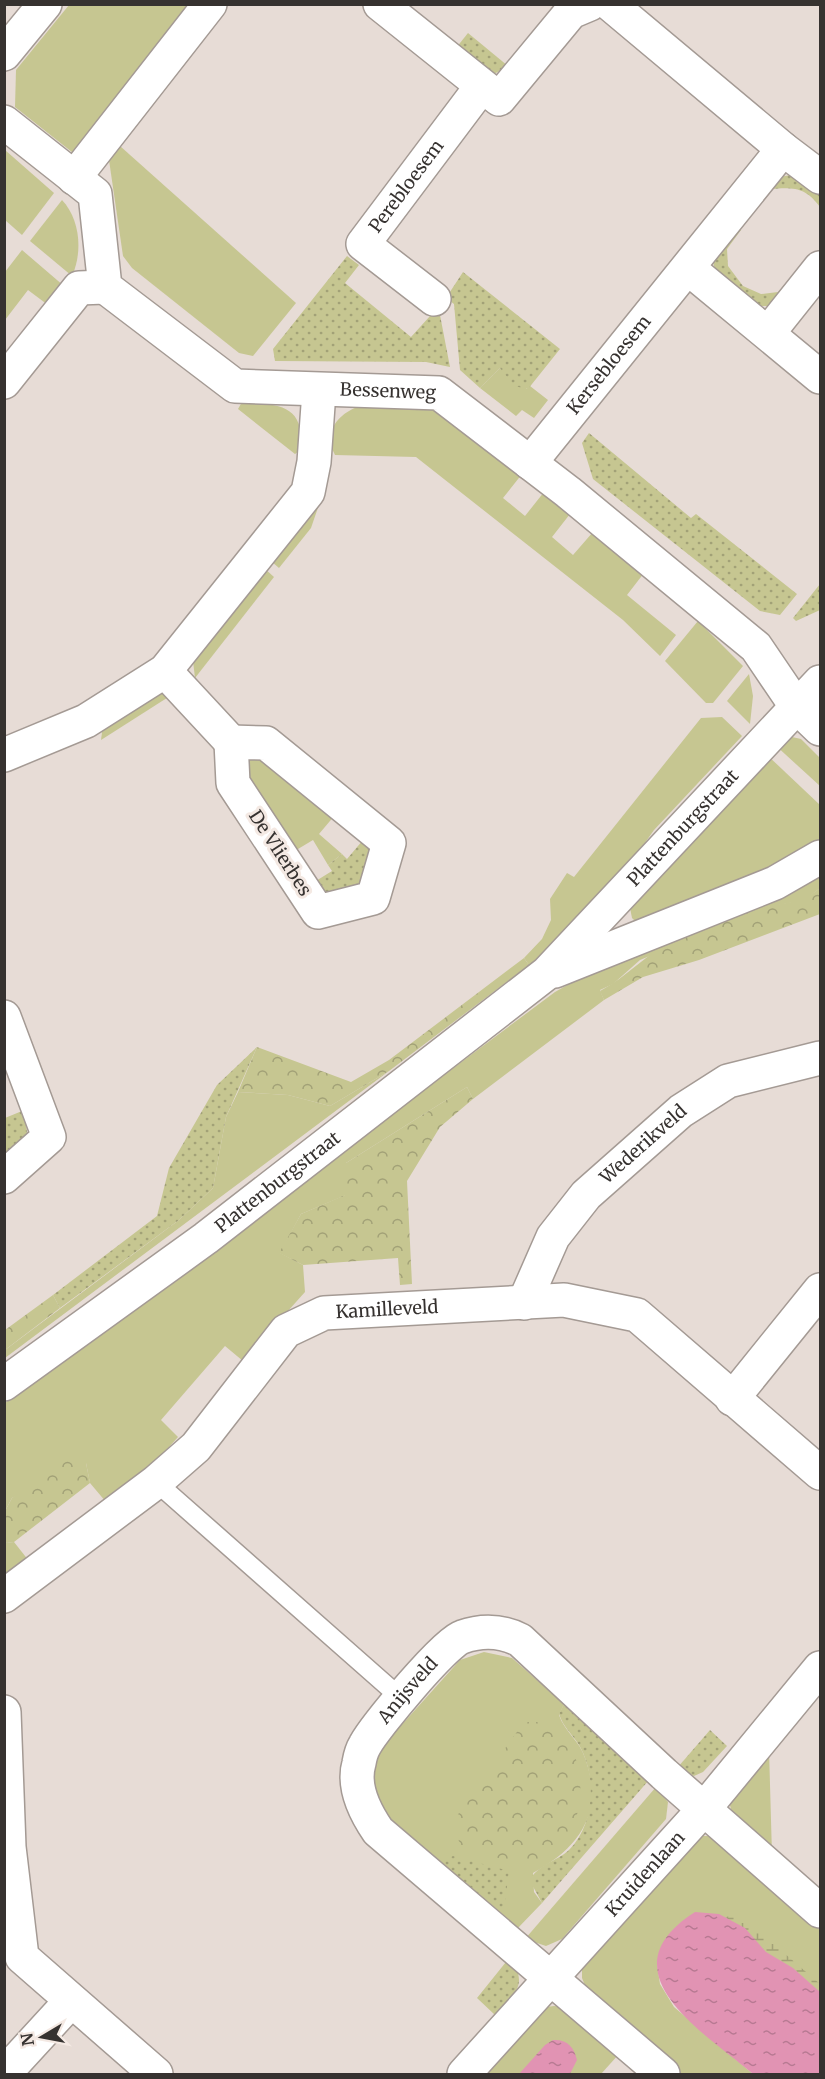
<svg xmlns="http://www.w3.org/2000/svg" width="825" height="2079" font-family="Merriweather,serif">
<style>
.grass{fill:#c6c691}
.forest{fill:url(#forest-crowns)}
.wetland{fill:url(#wetland-marsh)}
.garden{fill:url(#garden-dots)}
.water{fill:url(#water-ripples)}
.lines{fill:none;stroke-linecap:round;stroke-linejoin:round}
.service-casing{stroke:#a49a94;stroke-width:21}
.minor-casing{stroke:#a49a94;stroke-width:36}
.tertiary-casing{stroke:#a49a94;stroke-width:36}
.service{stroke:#fff;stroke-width:18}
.minor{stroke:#fff;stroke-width:33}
.tertiary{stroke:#fff;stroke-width:33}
.labels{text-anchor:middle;stroke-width:6;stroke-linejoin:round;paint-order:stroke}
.street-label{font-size:18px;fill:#363230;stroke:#f4e9e3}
</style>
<defs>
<pattern id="forest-crowns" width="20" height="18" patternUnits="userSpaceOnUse" patternTransform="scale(1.5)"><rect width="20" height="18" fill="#c6c691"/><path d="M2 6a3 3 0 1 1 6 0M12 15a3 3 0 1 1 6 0" fill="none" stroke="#a2a177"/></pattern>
<pattern id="wetland-marsh" width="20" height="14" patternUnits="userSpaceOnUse" patternTransform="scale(1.5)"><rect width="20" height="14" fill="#c6c691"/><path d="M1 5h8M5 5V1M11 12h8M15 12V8" fill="none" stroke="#a2a177"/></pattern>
<pattern id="garden-dots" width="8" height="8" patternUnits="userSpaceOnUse" patternTransform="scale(1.5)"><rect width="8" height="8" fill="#c6c691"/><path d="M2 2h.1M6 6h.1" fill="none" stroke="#a2a177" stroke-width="1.8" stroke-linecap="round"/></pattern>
<pattern id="water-ripples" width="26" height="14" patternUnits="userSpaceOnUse" patternTransform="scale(1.5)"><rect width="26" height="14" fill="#e193b3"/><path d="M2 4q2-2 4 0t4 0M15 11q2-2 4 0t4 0" fill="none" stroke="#b77992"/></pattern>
</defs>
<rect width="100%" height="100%" fill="#e7dcd6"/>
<g class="grass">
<path d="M69,5H200L77,156L15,107L16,70Z"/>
<path d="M120,146L296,303L253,356L239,353L132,268L123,256L109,160Z"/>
<path d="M5,150L54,193L22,235L5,220Z"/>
<path d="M62,200C80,219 83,252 72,276L30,241Z"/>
<path d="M22,250L64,286L48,305L28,290L5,320V272Z"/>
<path d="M500,368L527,389L530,386L548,400L534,418L522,410L516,416L480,388Z"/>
<path d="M242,402C280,405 303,403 302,449L295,454L238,409Z"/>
<path d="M357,407H421L436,410L522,474L503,498L525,516L544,492L570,514L552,537L573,555L593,532L644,573L627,595L676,635L660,656L623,620L416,457L335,455C323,433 337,415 357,407Z"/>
<path d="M323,493L311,528L279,568L271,561Z"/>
<path d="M264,568L274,577L195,678L193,661Z"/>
<path d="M698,621L743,666L713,703H706L665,661Z"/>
<path d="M749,674L753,696L750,724L727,701Z"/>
<path d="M158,693L170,696L101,740L103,725Z"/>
<path d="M722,717L742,736L654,830L615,885L545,953L529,965L524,958L542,939L551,920L550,899L567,873L574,877L701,718Z"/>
<path d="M792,737L801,739L820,758V786L774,744Z"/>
<path d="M765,753L820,805V839L788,862L636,922L632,918L630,908Z"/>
<path d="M245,758H262L335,815L319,834L342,854L328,865L313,840L293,852L245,773Z"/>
<path d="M820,869V888L805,900L768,907L640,960L613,984L600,990L604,1000L473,1099L467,1087L346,1163V1195L301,1214L280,1253L303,1265L305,1292L243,1361L225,1346L161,1420L178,1437L143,1476L106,1502L90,1483L86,1463L12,1498L5,1511V1403L555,992L592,971Z"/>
<path d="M389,1071L5,1358V1350L179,1220L213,1188L226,1117L238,1092L288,1095L330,1106Z"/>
<path d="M14,1542L29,1561L4,1578V1543Z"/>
<path d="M484,1652L512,1658L564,1704L559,1715C564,1731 580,1741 585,1758C605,1813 579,1848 533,1873L534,1892L542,1903L517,1929L387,1817C373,1796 369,1774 379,1750L460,1660Z"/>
<path d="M769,1749L772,1855C755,1838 728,1821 729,1796Z"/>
<path d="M656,1787L668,1802L666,1819L562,1939L546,1946L525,1939Z"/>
<path d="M695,1836H710L820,1930V1992L657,1964L660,1984L674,2007L753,2074H681L588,1993L582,1978V1965Z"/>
<path d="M554,2006L565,2007L619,2054L601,2074H484L546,2007Z"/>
</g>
<g class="forest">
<path d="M820,888V914L699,960L643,977L604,1000L600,991C627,977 647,953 675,939C703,925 736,915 766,907C790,901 800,904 820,888Z"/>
<path d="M524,958L529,965L389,1071L330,1106L288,1095L238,1092L257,1047L351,1082L389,1060Z"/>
<path d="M467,1087L473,1099L440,1127L407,1181L412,1284L400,1285L398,1258L303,1265L279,1253L301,1214L345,1195L346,1163Z"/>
<path d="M53,1295L60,1308L5,1350V1330Z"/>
<path d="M66,1456L86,1463L90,1483L14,1542L5,1543V1511L12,1498Z"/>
<path d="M524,1722H545C556,1732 568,1743 575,1757C587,1784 579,1842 549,1857C544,1860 534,1861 527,1862C512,1865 476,1850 460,1846L454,1820Z"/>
</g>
<path class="wetland" d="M732,1916L754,1927L820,1984V2006L725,1917Z"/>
<g class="garden">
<path d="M468,33L508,66L494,74L452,53Z"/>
<path d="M791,175L820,192V207C806,188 795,187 771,189L773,178Z"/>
<path d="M736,226L741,230L727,249L728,266L743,286L761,294L778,292L794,274L799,279L769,306H757L716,273L713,262L716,249Z"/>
<path d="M347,256L359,265L345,283L411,337L430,316L440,315L450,367L426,362L275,361L273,349Z"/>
<path d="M463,272L560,349L528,389L514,386L500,368L480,388L460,370L454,304L446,298Z"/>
<path d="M589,433L691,518L696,514L797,594L780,615L760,611L593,479L582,443Z"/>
<path d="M820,584V610L796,621L793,618Z"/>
<path d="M363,840L376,852L364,887L321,899L311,884L332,871L328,865L342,854L347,859Z"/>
<path d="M257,1047L226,1117L213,1188L179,1220L60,1308L53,1295L157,1216L169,1168L217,1085Z"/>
<path d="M22,1111C32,1141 27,1142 5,1161V1118Z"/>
<path d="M564,1704L649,1780L542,1903L530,1881C535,1866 557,1861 569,1850C595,1824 597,1776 579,1745C572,1734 563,1727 559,1714Z"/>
<path d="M710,1730L727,1746L703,1772L694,1776L678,1767Z"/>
<path d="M453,1856L509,1871L503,1918L439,1862Z"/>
<path d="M510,1957C529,1987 515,1991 495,2015L477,1998Z"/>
</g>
<g class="water">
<path d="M695,1912L719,1914L745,1928L766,1952L793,1968L820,1992V2074H753C705,2033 601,1972 695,1912Z"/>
<path d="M553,2040C567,2039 574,2047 577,2060L570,2074H519L545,2045Z"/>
</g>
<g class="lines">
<g class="service-casing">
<path id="service" d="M156,1482L402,1699"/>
</g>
<g class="minor-casing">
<g id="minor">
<path d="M380,4L499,99L571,12L590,4"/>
<path d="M610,4L783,149L820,177"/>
<path d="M4,54L45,4"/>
<path id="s1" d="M4,122L95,194L105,287L235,386L439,393L568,492L756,647L796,706L820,729"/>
<path d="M74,178L210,4"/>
<path d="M688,268L820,377"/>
<path id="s2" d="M434,299L363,244L481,87"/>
<path d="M769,332L820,268"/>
<path d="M4,382L79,288L105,287"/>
<path id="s3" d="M530,463L783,149"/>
<path d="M165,671L231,742"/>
<path d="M231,742L266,743L389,843L373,898L318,912L233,783Z"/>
<path d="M4,755L86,721L165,671L308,492L314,462L319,391"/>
<path d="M4,1017L49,1137L4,1177"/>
<path id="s4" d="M524,1303L553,1237L586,1195L681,1111L728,1081L820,1058"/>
<path d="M732,1399L820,1290"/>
<path id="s5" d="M4,1596L156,1482L196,1447L286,1331L324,1313L564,1300L637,1315L820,1473"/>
<path d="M4,1712L9,1847L22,1957L156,2074"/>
<path d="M4,2074L71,2001"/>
<path id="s6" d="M464,2074L704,1809L820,1668"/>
<path id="s7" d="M663,2074L378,1831C365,1812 352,1787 359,1763C360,1757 362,1750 365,1745C375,1727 445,1642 462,1637C482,1630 502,1631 520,1640L664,1774L820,1911"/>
</g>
</g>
<g class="tertiary-casing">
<g id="tertiary">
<path d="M555,971L775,883L820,857"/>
<path id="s8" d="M4,1384L206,1238L547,973L820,682"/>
</g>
</g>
<use href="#service" class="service"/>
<use href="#minor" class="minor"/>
<use href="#tertiary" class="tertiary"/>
</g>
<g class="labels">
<g class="street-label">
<text dy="6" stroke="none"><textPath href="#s2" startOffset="162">Perebloesem</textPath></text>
<text dy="6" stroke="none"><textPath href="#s3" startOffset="126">Kersebloesem</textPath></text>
<text dy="6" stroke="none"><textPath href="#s1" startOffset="526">Bessenweg</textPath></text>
<text dy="6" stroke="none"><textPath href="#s8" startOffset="880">Plattenburgstraat</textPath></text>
<text transform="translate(280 853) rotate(57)" y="6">De Vlierbes</text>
<text dy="6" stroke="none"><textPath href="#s4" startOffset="202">Wederikveld</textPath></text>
<text dy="6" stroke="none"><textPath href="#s8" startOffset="340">Plattenburgstraat</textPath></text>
<text dy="6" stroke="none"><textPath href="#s5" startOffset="495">Kamilleveld</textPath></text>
<text dy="6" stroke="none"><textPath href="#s7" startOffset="536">Anijsveld</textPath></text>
<text dy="6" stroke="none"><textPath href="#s6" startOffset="270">Kruidenlaan</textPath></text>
</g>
</g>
<rect width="825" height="2079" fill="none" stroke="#363230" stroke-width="12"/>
<g transform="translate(42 2037) rotate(260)" stroke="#f4e9e3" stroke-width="4.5" paint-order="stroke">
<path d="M0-4.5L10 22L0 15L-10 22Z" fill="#363230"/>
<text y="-9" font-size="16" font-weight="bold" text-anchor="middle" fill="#363230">N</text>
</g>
</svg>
